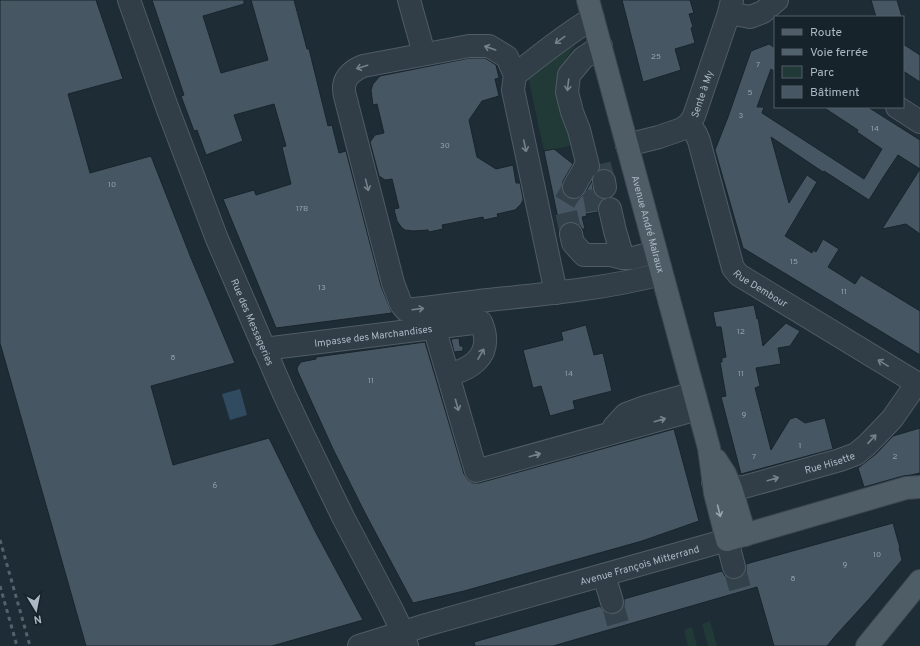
<svg xmlns="http://www.w3.org/2000/svg" width="920" height="646" font-family="Overpass,sans-serif">
<style>
.green{fill:#213937}
.water{fill:#304b5f}
.building{fill:#465763;stroke:#19252d}
.lines{fill:none;stroke-linecap:round;stroke-linejoin:round}
.minor-tunnel{stroke:#33414b;stroke-width:22;stroke-dasharray:22 11;stroke-linecap:butt}
.minor-casing{stroke:#4f5c65;stroke-width:24}
.major-casing{stroke:#3b4750;stroke-width:24}
.minor{stroke:#313e47;stroke-width:22}
.major{stroke:#4f5d67;stroke-width:22}
.rail{stroke:#53636e;stroke-width:3;stroke-dasharray:4 4;stroke-linecap:butt}
.oneway{stroke:#74828c}
.oneway2{stroke:#99a7b1}
.labels{text-anchor:middle;stroke-width:3;stroke-linejoin:round;paint-order:stroke}
.number-label{font-size:8px;fill:#92a0ac}
.street-label{font-size:10px;fill:#abb9c4;stroke:#17232b}
</style>
<rect width="100%" height="100%" fill="#1e2c36"/>
<g class="green">
<path d="M572,40L575,45L563,64L559,77L560,87L570,146L544,151L528,77Z"/>
<path d="M710,621L717,646H708L702,624Z"/>
<path d="M692,627L697,646H688L684,630Z"/>
</g>
<path class="water" d="M240,389L247,415L230,420L222,394Z"/>
<g class="building">
<path d="M0,0H96L123,79L68,94L90,173L151,156L191,258L235,363L151,386L173,465L269,438L315,531L363,620L272,646H86L0,343Z"/>
<path d="M152,0H244V4L203,16L221,73L268,60L251,0H294L307,49H309L328,126L332,125L339,153L346,151L381,286L392,313L276,328L223,199L254,190L256,195L291,184L282,147L286,146L274,104L234,115L243,141L206,155L197,130L194,131L181,96L184,95Z"/>
<path d="M622,0H690L694,13L689,14L693,27L691,28L695,43L675,49L681,70L643,82Z"/>
<path d="M871,0H897L902,17H876Z"/>
<path d="M769,44L775,48V72L771,69L757,107H764L762,113L864,179L882,149L857,132L858,130L823,107H868L920,140V234L906,224L882,229L920,169L898,155L884,176L869,200L824,171L823,172L771,137L789,203L807,175L817,182L785,236L812,253L813,250L816,252L823,239L839,249L828,267L855,284L861,275L920,311V355L743,248L715,150L728,117L751,51Z"/>
<path d="M903,44L920,55V82L903,71Z"/>
<path d="M470,58H485L496,65L499,78L495,79L499,96L482,101L469,120L477,157L496,169L513,165L516,183H520L523,198V200L521,204L515,210L497,214L498,217L484,220L483,217L442,225L443,229L429,232L428,230L413,231L405,230L402,228L397,221L394,209L399,208L392,179L385,180L379,176L370,142L375,135L384,133L377,104L373,105L371,90L373,84L380,76Z"/>
<path d="M554,149L573,164L563,181L562,188L563,194L568,198L574,199L580,198L585,193L592,181L593,189L595,195L600,199H603L598,205V212L586,214L587,216L582,217L585,229H582L580,225L575,222H569L563,225L560,228L544,151Z"/>
<path d="M754,305L757,319L758,318L763,346L786,323L800,331L790,346L778,348L781,364L756,368L760,386L755,388L771,450L790,419L796,417L805,423L825,418L833,449L741,474L721,397L726,396L720,362H722V358L726,357L721,327H716L713,312Z"/>
<path d="M586,325L594,355L603,353L612,391L573,401L575,409L550,416L541,386L533,388L523,350L563,340L561,332Z"/>
<path d="M459,338L460,346H463V351L454,352L451,339Z"/>
<path d="M425,342L464,474L468,480L473,483H479L674,429L699,521L642,541L464,591L413,603L365,513L333,449L298,372L297,369L298,366L301,362L316,359V357Z"/>
<path d="M920,428V473L911,475L903,476L864,487L858,468L876,454L893,436Z"/>
<path d="M893,523L900,548H899L902,560L869,599L837,634L827,646H774L757,587L553,646H475L474,642L600,606L604,611L609,614H616L621,610L624,605V599L722,571L725,576L730,579H738L743,576L746,571V564Z"/>
</g>
<g class="lines">
<g class="minor-tunnel">
<path d="M600,164L604,181"/>
<path d="M593,189L597,212"/>
<path d="M571,234L564,203L574,187"/>
<path d="M734,567L741,592"/>
<path d="M612,602L619,627"/>
</g>
<g class="minor-casing">
<g id="minor">
<path id="s1" d="M129,0L167,107L217,239L284,394L299,426L343,517L391,608L403,633L407,646"/>
<path d="M409,0L421,43"/>
<path d="M729,13L750,17L763,12L777,0"/>
<path d="M515,75L507,57L489,46H469L363,66C355,69 345,76 344,86C344,89 344,93 345,96L393,283L401,304L406,310C434,307 461,303 488,300C546,294 605,289 661,274"/>
<path d="M897,107L920,122"/>
<path id="s2" d="M689,124L696,134L699,141L733,268L739,275L920,385"/>
<path id="s3" d="M627,145L659,137L682,129L689,124L694,116L729,13L732,0"/>
<path d="M588,166L579,130L572,112L567,92L569,75L583,58L601,46"/>
<path d="M604,181L605,187"/>
<path d="M574,187L587,164"/>
<path d="M610,209L615,231L623,258"/>
<path d="M571,234L573,243L584,255H611L623,258H633L655,252"/>
<path d="M556,293L513,90L515,75C540,55 565,35 593,18"/>
<path d="M434,327L476,471L698,409"/>
<path id="s4" d="M264,349L481,322C483,327 485,332 485,337C487,357 471,368 454,373"/>
<path d="M614,427L626,414L645,407L694,393"/>
<path id="s5" d="M713,482L731,488L744,487L840,460L856,454L867,445L892,419L917,383"/>
<path d="M604,575L612,602"/>
<path id="s6" d="M359,646L426,625L727,540L734,567"/>
</g>
</g>
<g class="major-casing">
<g id="major">
<path id="s7" d="M588,0L709,448L715,493L727,540L906,488L920,487"/>
<path d="M716,460L725,474L731,488L745,535"/>
<path d="M867,646L920,581"/>
</g>
</g>
<use href="#minor" class="minor"/>
<use href="#major" class="major"/>
<g class="rail">
<path d="M0,540L30,646"/>
<path d="M0,586L17,646"/>
</g>
</g>
<defs><path id="oneway-shaft" d="M-6 0H5M1.5-3L5.5 0L1.5 3" fill="none" stroke-width="1.6" stroke-linecap="round" stroke-linejoin="round"/></defs>
<g class="oneway">
<use href="#oneway-shaft" transform="translate(560 40) rotate(144)"/>
<use href="#oneway-shaft" transform="translate(490 48) rotate(-161)"/>
<use href="#oneway-shaft" transform="translate(362 67) rotate(163)"/>
<use href="#oneway-shaft" transform="translate(568 85) rotate(97)"/>
<use href="#oneway-shaft" transform="translate(525 146) rotate(78)"/>
<use href="#oneway-shaft" transform="translate(367 185) rotate(76)"/>
<use href="#oneway-shaft" transform="translate(418 309) rotate(-7)"/>
<use href="#oneway-shaft" transform="translate(481 354) rotate(-60)"/>
<use href="#oneway-shaft" transform="translate(883 363) rotate(-149)"/>
<use href="#oneway-shaft" transform="translate(457 405) rotate(74)"/>
<use href="#oneway-shaft" transform="translate(660 420) rotate(-16)"/>
<use href="#oneway-shaft" transform="translate(872 439) rotate(-47)"/>
<use href="#oneway-shaft" transform="translate(535 455) rotate(-16)"/>
<use href="#oneway-shaft" transform="translate(773 479) rotate(-16)"/>
</g>
<use class="oneway2" href="#oneway-shaft" transform="translate(719 511) rotate(76)"/>
<g class="labels">
<g class="number-label">
<text x="656" y="59">25</text>
<text x="758" y="67">7</text>
<text x="750" y="95">5</text>
<text x="741" y="118">3</text>
<text x="875" y="131">14</text>
<text x="445" y="148">30</text>
<text x="112" y="187">10</text>
<text x="302" y="211">17B</text>
<text x="794" y="264">15</text>
<text x="322" y="290">13</text>
<text x="844" y="294">11</text>
<text x="741" y="334">12</text>
<text x="173" y="360">8</text>
<text x="569" y="376">14</text>
<text x="741" y="376">11</text>
<text x="371" y="383">11</text>
<text x="744" y="417">9</text>
<text x="800" y="448">1</text>
<text x="754" y="459">7</text>
<text x="895" y="459">2</text>
<text x="215" y="488">6</text>
<text x="877" y="557">10</text>
<text x="845" y="567">9</text>
<text x="793" y="581">8</text>
</g>
<g class="street-label">
<text dy="4" stroke="none"><textPath href="#s3" startOffset="99">Sente à My</textPath></text>
<text dy="4" stroke="none"><textPath href="#s7" startOffset="232">Avenue André Malraux</textPath></text>
<text dy="4" stroke="none"><textPath href="#s2" startOffset="186">Rue Dembour</textPath></text>
<text dy="4" stroke="none"><textPath href="#s1" startOffset="345">Rue des Messageries</textPath></text>
<text dy="4" stroke="none"><textPath href="#s4" startOffset="110">Impasse des Marchandises</textPath></text>
<text dy="4" stroke="none"><textPath href="#s5" startOffset="121">Rue Hisette</textPath></text>
<text dy="4" stroke="none"><textPath href="#s6" startOffset="292">Avenue François Mitterrand</textPath></text>
</g>
</g>
<rect x="774" y="16" width="130" height="92" fill="#17232b" stroke="#525f68"/>
<rect x="782" y="29" width="20" height="6" fill="#4f5d67" stroke="#525f68"/>
<text x="810" y="36" font-size="12" fill="#abb9c4">Route</text>
<rect x="782" y="49" width="20" height="6" fill="#53636e" stroke="#525f68"/>
<text x="810" y="56" font-size="12" fill="#abb9c4">Voie ferrée</text>
<rect x="782" y="66" width="20" height="12" fill="#213937" stroke="#525f68"/>
<text x="810" y="76" font-size="12" fill="#abb9c4">Parc</text>
<rect x="782" y="86" width="20" height="12" fill="#465763" stroke="#525f68"/>
<text x="810" y="96" font-size="12" fill="#abb9c4">Bâtiment</text>
<g transform="translate(36 610) rotate(170)" stroke="#17232b" stroke-width="3" paint-order="stroke">
<path d="M0-3L7 15L0 10L-7 15Z" fill="#abb9c4"/>
<text y="-6" font-size="11" font-weight="bold" text-anchor="middle" fill="#abb9c4">N</text>
</g>
</svg>
